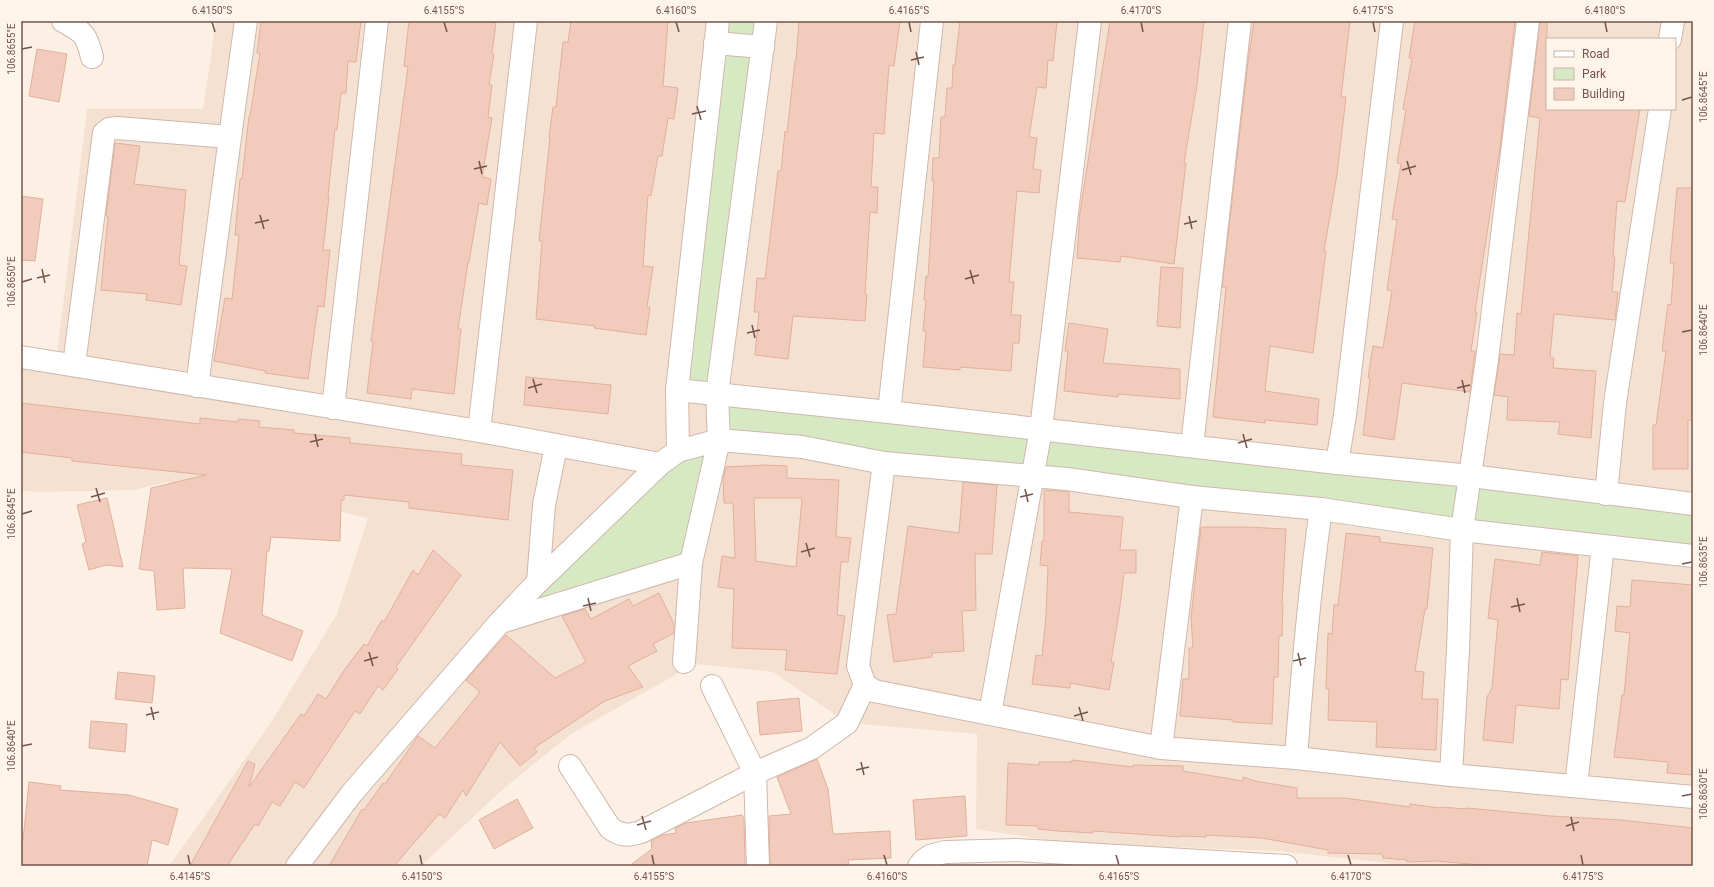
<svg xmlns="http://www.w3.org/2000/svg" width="1714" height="887" font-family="Roboto,sans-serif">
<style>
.residential{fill:#f4e1d2;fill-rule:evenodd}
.green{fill:#d7e9c2}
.building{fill:#f1cbbc;stroke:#e4af9c;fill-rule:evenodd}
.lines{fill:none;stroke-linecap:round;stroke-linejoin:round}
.minor-casing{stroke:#cfb8ad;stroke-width:24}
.minor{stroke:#fff;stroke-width:22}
.ticks{fill:none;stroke:#74544a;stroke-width:1.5}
.neatline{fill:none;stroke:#74544a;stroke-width:1.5}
.ticks-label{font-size:10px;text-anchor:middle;fill:#74544a}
</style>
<rect width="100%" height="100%" fill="#fcf0e4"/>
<path class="residential" d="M216,21H1693V866H1414L1278,851L1066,843L976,829L977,734L847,723L773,672L695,664L571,734L502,790L421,866H169L270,724L337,614L368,518L257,492L167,482L133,490L35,492L21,490V350L57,354L87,109H203ZM1547,39H1675V109H1547Z"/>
<path class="green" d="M718,21H766L717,394L1693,504V556L719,440L691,563L500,622L660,464L718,440L717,394L677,390Z"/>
<g class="building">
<path d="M261,21H361L356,62L348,61L346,93H341L337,130L335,129L328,196L329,197L323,250H330L324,307L318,306L308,379L265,373L266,371L214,361L225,298L232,299L239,235H235L240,179H242L249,116H250L260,53H257Z"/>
<path d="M409,21H482L496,23L492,53L494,54L489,85H492L488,117L492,118L482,177L491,179L487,205L479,203L469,262H468L458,329H461L454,394L412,389L411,399L367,393L373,342L371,341L408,67L404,66Z"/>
<path d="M571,21H668L663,86L678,88L674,119L668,118L662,156H658L651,196L648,195L643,266L653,267L647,307H650L646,335L594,328L595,326L536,319L542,241H539L550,137H549L553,107H556L563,42H568Z"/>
<path d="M799,21H900L894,66L889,65L884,134L874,133L871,187H878L877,213L870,212L865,294H867L865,321L793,316L788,359L755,355L759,312H754L757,278L765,279L778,171H781L785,131L787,132L795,61H796Z"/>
<path d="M960,21H1057L1053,61L1048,60L1046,88L1037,87L1029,137L1037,138L1033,169L1041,170L1039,193L1017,191L1009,282H1014L1011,315H1021L1019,343H1013L1011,371L960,367V370L923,367L926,331H923L926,300H924L926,276L928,277L934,181H932L933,158H939L941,117H945L947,88H952L953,65H955Z"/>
<path d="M1110,21H1204L1197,85L1184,163H1186L1174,264L1121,256L1120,262L1077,258L1080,212Z"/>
<path d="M1254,21H1350L1341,97H1346L1337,174L1324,251H1326L1313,353L1270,346L1265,391L1319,399L1317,425L1265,420V423L1213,417L1226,287H1222L1248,62Z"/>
<path d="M1415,21H1515L1500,148L1475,312H1477L1471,351H1475L1470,392L1402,383L1394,440L1363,435L1370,378H1368L1373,346L1383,348L1392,291L1387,290L1397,220L1392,219L1401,164L1397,163L1406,110L1403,109L1412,58H1409Z"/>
<path d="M1540,21H1547V109H1640L1625,202L1617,201L1613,257H1615L1612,292H1618L1615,320L1554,314L1550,358H1554L1553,368L1596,371L1591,438L1558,434L1560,422L1507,420L1508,397L1494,395L1500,354L1514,355L1517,313L1521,314L1540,118L1529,116Z"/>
<path d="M37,49L67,54L59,102L29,96Z"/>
<path d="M115,143L140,146L134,184L186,190L179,265L187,266L181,305L146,300L147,294L101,290L108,216H106Z"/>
<path d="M1677,188H1693V420H1688V469H1653V425H1656L1666,351H1662L1668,304L1671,305L1674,263H1670Z"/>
<path d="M21,196L43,199L35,261L21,260Z"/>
<path d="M1161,267L1183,268L1180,328L1157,326Z"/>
<path d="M1069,323L1108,329L1103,363L1180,369V399L1118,394V397L1064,391L1068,351H1065Z"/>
<path d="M526,377L611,385L608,414L524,405Z"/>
<path d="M21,403L200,424V418L238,422V419L260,421L259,427L294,430V433L350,438V443L462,454L461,465L513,470L508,520L409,508V502L344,495V500H341L340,541L271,537L269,551H267L262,615L303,631L292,661L220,633L232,569L183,568L185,608L157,610L154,571L139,569L151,488L206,475L72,461V458L21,452Z"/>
<path d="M765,465L787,466V478L839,480L836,537L851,538L848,562H841L837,615L845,616L837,674L785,670L787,650L732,648L734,589L718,587L722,556L735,558L733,503H724L723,479L726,467ZM754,498H802L796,567L756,561Z"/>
<path d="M963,482L997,485L992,554H975L976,610L962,611L964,651L932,653V657L894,662L887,615L896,614L908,526L959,533Z"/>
<path d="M1044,490L1069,492V512L1123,517L1120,550H1136V573H1124L1120,606L1111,662H1114L1109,690L1070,683V688L1032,684L1036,655L1042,656L1046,616L1048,566L1040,565L1042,541H1044Z"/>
<path d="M107,498L123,567L106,565L89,570L82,544L86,542L77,505Z"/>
<path d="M1201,527H1247L1286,529L1282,605H1283L1282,636H1279L1278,677H1274L1272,724L1233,722V720L1180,716L1183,679H1189V648H1193L1191,617Z"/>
<path d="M1346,533L1380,537V542L1433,548L1427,609H1425L1415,671L1424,672L1422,699H1438L1436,750L1376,747L1377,722L1328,720L1329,690L1326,689L1328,633L1332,634L1334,605H1338Z"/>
<path d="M433,550L461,575L396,667L398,669L383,690L378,686L360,714L355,711L304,788L295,782L280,806L272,802L258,826L255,824L227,866H190L248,761L255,764L249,787L301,714L304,716L318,694L326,699L345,669L364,644L367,646L382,620L384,622L413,570L418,575Z"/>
<path d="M1542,552L1578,556L1568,680L1561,679L1559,709L1516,705L1513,743L1483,740L1487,697L1492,688L1498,620L1488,618L1495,559L1540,565Z"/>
<path d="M1632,580L1693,585V775L1667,773L1668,762L1614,757L1622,695H1624L1630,633L1615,631L1617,606L1630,607Z"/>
<path d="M659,593L674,624V633L653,644L657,651L628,666L643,687L605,701L534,748L537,752L520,766L500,742L466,796L463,790L445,818L439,814L394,866H329L362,809L364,810L383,783L385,784L418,736L435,748L480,692L466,680L506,635L555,678L586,662L562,616L585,609L591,619L629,599L633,606Z"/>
<path d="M118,672L155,676L152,703L115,699Z"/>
<path d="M799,698L802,731L760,735L757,702Z"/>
<path d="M91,721L127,724L125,752L89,748Z"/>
<path d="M817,759L828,789L833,834L890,831L891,858L848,860L849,866H770L769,816L791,814L777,777Z"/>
<path d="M1072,760L1133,767V765L1183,766V771L1243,781V777L1255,781L1297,788V798H1345L1410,807V804L1440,808V807L1467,809V808L1551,816L1621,820L1693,828V866H1494L1436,861L1407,862V860L1383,858L1382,854L1328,853V850L1262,838L1206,835V837L1180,836V837L1093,831V833L1058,831L1038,829V826L1006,825L1008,763L1039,765V762H1072Z"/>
<path d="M29,782L61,786L60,790L129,795L178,809L168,845L152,840L147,866H21V840H23Z"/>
<path d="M965,796L967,836L916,840L913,800Z"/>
<path d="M517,799L533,828L494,849L479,820Z"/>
<path d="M742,815L744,819L745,866H629L652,849L651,841L663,835L676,833L675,828L686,823Z"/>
</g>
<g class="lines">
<g class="minor-casing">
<g id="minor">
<path d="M63,21C84,33 86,33 92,57"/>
<path d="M1670,39L1673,21"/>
<path d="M715,43L763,47"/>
<path d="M21,357L479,431L660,464"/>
<path d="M74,365L104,133L109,129L117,128L230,137"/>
<path d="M197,386L230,137L246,21"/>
<path d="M677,390L889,412L1337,463L1471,476L1693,504"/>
<path d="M333,408L377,21"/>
<path d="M889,412L932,21"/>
<path d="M479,431L526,21"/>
<path d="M1192,446L1240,21"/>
<path d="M678,451L677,390L718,21"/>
<path d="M884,463L858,666L865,685L874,691L1161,748"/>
<path d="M1337,463L1345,415L1392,21"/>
<path d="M1606,494L1615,403L1660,109"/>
<path d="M1192,497L1161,748L1296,758L1451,775L1693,797"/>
<path d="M538,582L544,505L556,446"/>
<path d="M501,622L691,563"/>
<path d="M684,662L691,563L719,440L717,394L766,21"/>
<path d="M712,686L755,773L758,866"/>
<path d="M990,714L1041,429L1090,21"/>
<path d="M1296,758C1302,675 1309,592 1321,509"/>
<path d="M570,766L610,828C621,836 628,836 641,832L755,773L812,748L847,723L865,685"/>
<path d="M1451,775L1458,650L1462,530L1487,360L1528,21"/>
<path d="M1576,786L1603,546"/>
<path d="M297,866L352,793L500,622L538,582L660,464L678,451L719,440L802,447L884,463L1067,479L1192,497L1321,509L1462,530L1693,556"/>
<path d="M919,866L923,861L930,856L945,852L1017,850L1286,866"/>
</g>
</g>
<use href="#minor" class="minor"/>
</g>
<path class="ticks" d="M212,22L215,32M444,22L447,32M676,22L679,32M909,22L911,32M1141,22L1143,32M1373,22L1375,32M1605,22L1607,32M22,49L32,47M916,52L919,65M911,60L924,57M1682,100L1692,97M697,106L701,120M692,114L706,111M479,161L482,174M1407,161L1411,175M474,169L487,166M1402,170L1416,166M260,215L264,229M1189,216L1192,229M255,223L269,220M1184,224L1197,221M42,269L45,283M970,270L974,284M37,278L50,275M965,279L979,275M22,282L32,279M752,325L755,338M1682,332L1692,330M747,333L760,330M533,379L537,393M1462,380L1465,393M528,388L542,384M1457,388L1470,385M315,434L318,447M1243,434L1247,448M310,442L323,439M1238,443L1252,439M96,488L100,502M1025,489L1028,502M91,497L105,493M1020,497L1033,494M22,514L32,511M806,543L810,557M801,552L815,548M1682,564L1692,562M588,598L591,611M1517,598L1520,612M583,606L596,603M1511,607L1525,604M369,652L373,666M1298,653L1301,666M364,661L378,657M1293,661L1306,658M151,707L154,720M1079,707L1083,721M146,715L159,712M1074,716L1088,712M22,746L32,744M861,762L864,775M856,770L869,767M1682,796L1692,794M642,816L646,830M1571,817L1574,831M637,825L651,821M1566,826L1579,822M188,855L190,865M420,855L422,865M652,855L654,865M884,855L887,865M1116,855L1119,865M1348,855L1351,865M1581,855L1583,865"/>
<rect width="1714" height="887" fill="none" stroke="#fff4ea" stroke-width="44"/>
<rect x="1546" y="38" width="130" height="72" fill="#fff4ea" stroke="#c7b4aa"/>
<rect x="1554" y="51" width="20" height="6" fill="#ffffff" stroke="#c7b4aa"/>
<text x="1582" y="58" font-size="12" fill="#74544a">Road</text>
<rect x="1554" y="68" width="20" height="12" fill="#d7e9c2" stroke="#c7b4aa"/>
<text x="1582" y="78" font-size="12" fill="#74544a">Park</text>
<rect x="1554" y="88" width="20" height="12" fill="#f1cbbc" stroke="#c7b4aa"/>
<text x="1582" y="98" font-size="12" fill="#74544a">Building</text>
<rect x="22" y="22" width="1670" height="843" class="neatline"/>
<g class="ticks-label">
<text x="212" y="14">6.4150°S</text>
<text x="444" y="14">6.4155°S</text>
<text x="676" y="14">6.4160°S</text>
<text x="909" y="14">6.4165°S</text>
<text x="1141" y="14">6.4170°S</text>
<text x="1373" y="14">6.4175°S</text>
<text x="1605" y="14">6.4180°S</text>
<text transform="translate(11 49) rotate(-90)" y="4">106.8655°E</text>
<text transform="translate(1703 97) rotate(-90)" y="4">106.8645°E</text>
<text transform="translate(11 282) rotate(-90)" y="4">106.8650°E</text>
<text transform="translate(1703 330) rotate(-90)" y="4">106.8640°E</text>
<text transform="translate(11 514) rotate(-90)" y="4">106.8645°E</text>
<text transform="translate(1703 562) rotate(-90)" y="4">106.8635°E</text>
<text transform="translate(11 746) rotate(-90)" y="4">106.8640°E</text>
<text transform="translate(1703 794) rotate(-90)" y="4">106.8630°E</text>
<text x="190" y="880">6.4145°S</text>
<text x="422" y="880">6.4150°S</text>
<text x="654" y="880">6.4155°S</text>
<text x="887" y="880">6.4160°S</text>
<text x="1119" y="880">6.4165°S</text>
<text x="1351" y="880">6.4170°S</text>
<text x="1583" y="880">6.4175°S</text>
</g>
</svg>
